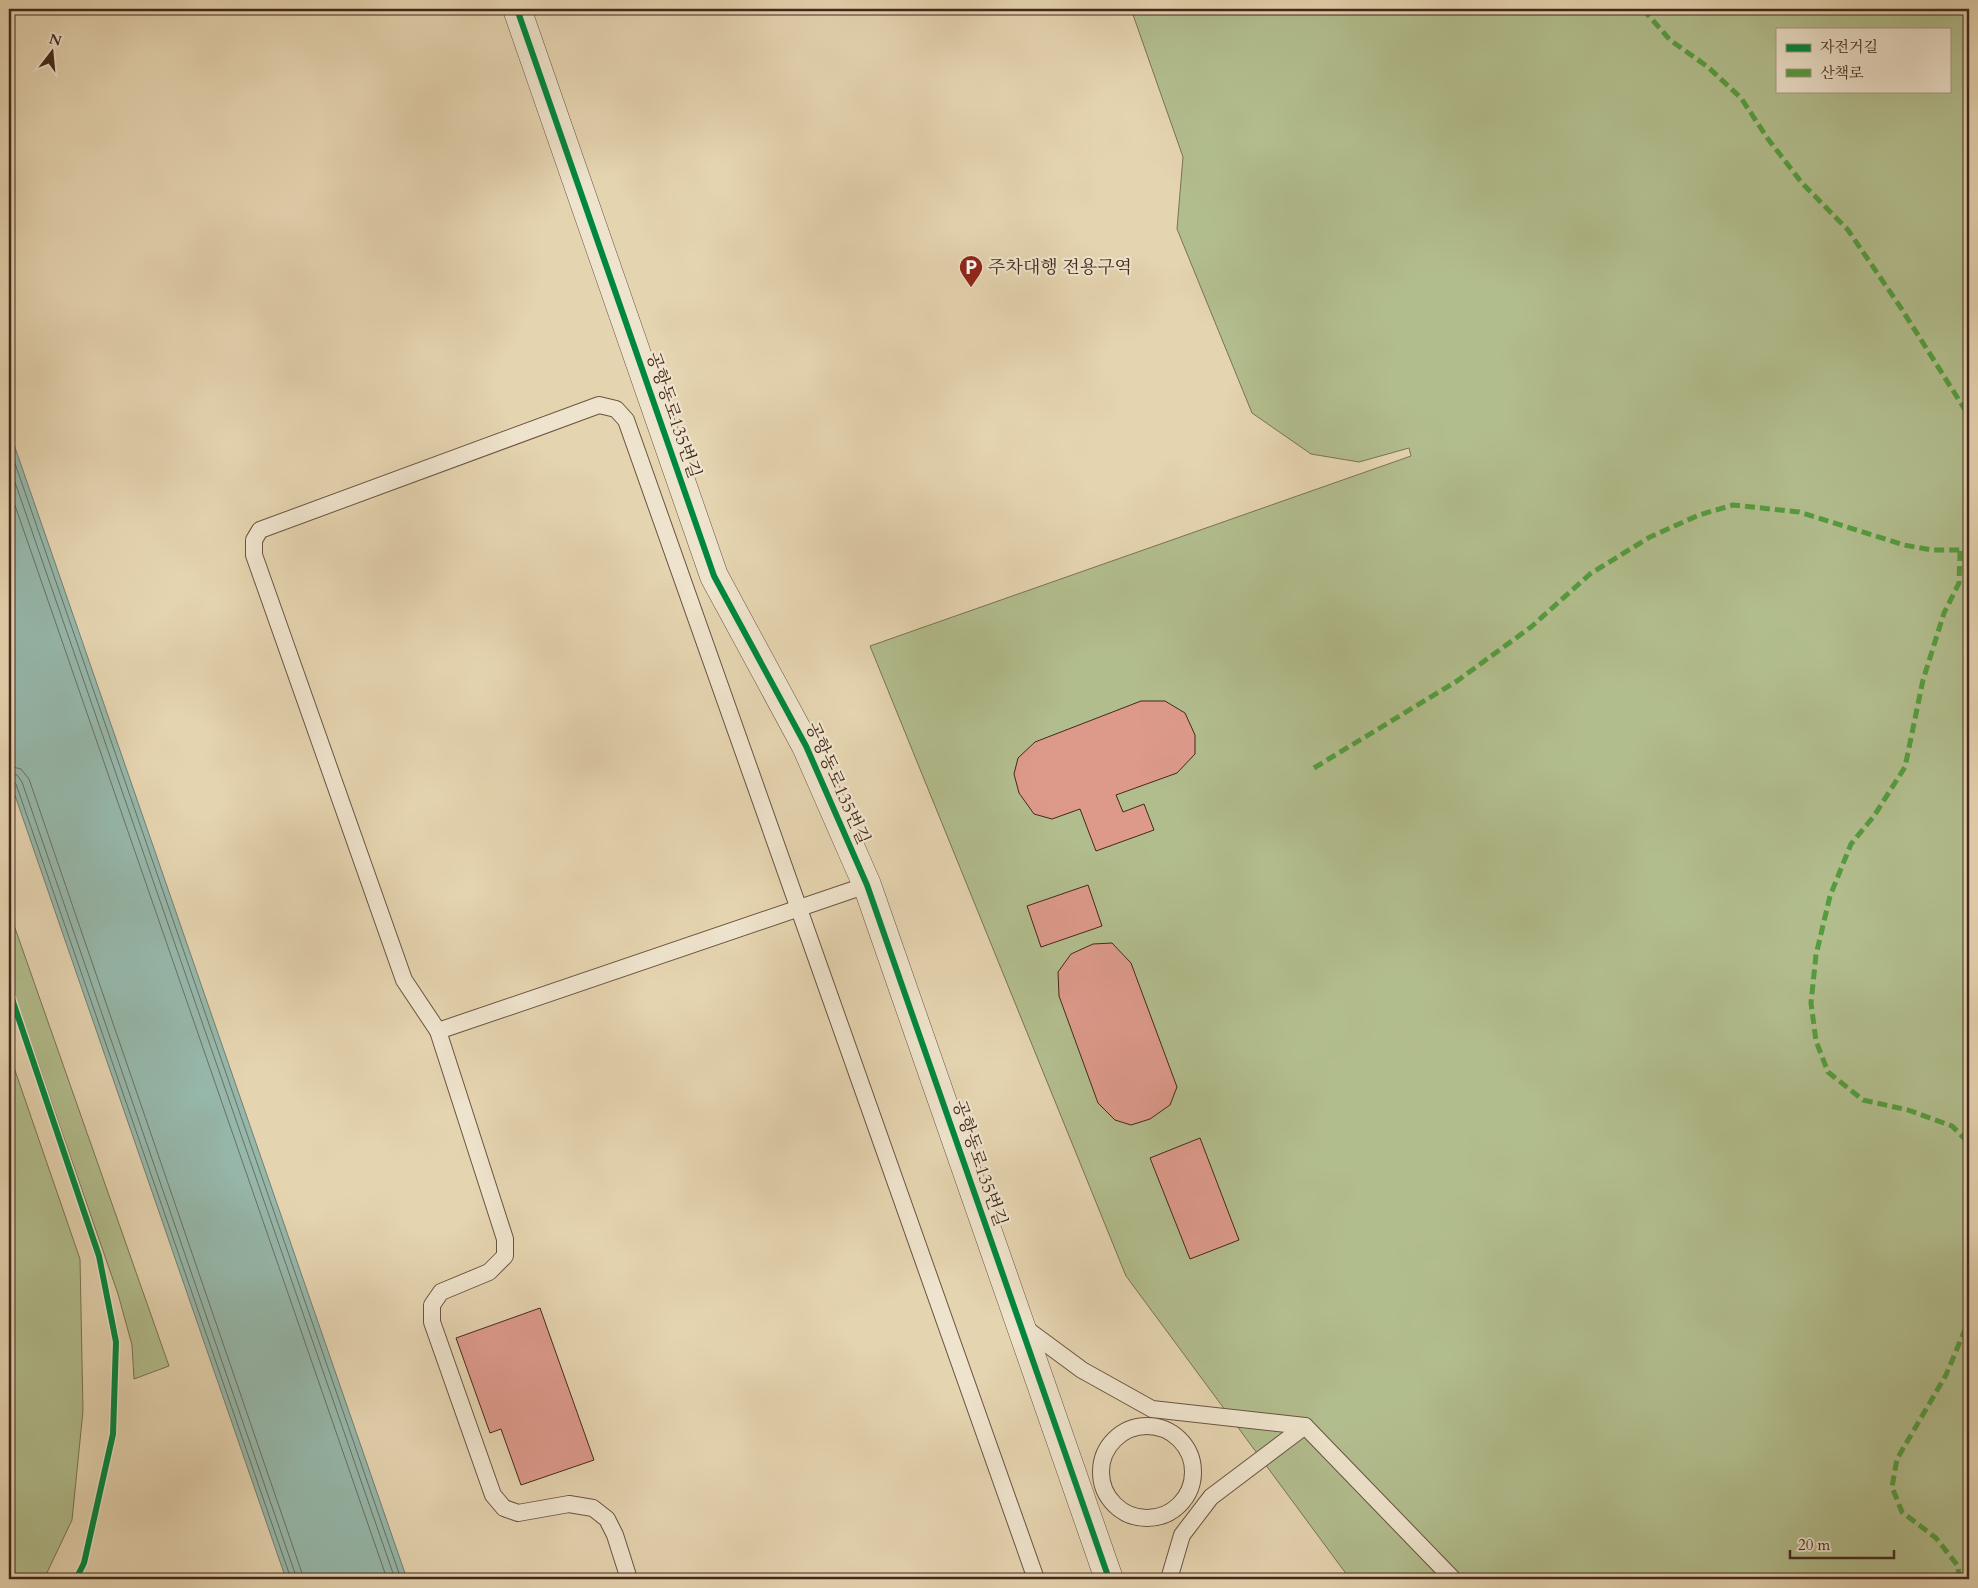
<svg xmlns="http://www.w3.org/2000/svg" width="1978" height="1588" font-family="Cardo,'Noto Serif KR',serif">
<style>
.green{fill:#b2bd8d;stroke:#7a7254;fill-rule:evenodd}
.water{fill:#96b8ab;stroke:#757e72}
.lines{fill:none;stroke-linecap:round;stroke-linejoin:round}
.shore{stroke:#6c7064;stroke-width:1}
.building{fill:#dd9a8b;stroke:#43281c}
.service-casing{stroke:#6c5341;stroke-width:18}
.minor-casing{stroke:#6c5341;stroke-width:29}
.service{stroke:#eee3cc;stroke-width:16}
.minor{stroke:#eee3cc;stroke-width:28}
.quiet{stroke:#549c3e;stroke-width:5;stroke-dasharray:10 5;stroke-linecap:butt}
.cycleway-casing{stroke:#eee3cc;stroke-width:9}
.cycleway{stroke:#00873e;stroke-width:6}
.labels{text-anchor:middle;stroke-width:4.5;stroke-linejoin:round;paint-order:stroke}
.poi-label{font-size:18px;fill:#43281c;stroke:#eee3cc;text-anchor:start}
.street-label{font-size:18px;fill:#43281c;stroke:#eee3cc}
</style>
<rect width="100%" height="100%" fill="#e5d4b0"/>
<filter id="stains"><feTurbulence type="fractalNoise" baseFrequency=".004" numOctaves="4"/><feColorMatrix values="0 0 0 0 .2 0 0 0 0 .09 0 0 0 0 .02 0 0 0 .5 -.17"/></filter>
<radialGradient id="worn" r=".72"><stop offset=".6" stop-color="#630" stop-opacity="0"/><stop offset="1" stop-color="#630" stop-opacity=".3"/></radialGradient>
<g class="green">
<path d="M1131,9H1969V1579H1350L1126,1276L870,646L1411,456L1409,448L1359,462L1311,454L1252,413L1177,229L1183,157ZM1777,29H1949V91H1777Z"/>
<path d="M9,911L169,1366L134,1379L132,1345L118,1294L9,979Z"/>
<path d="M9,1053L80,1259L83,1411L72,1520L44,1579H9Z"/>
</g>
<path class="water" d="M9,430L407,1579H286L9,778Z"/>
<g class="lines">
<g class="shore">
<path d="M9,446L401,1579"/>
<path d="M9,465L395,1579"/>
<path d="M9,488L387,1579"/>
<path d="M9,766L21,769L29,779L304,1579"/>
<path d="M9,773L17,775L22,782L297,1579"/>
<path d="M9,780L16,784L291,1579"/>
</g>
</g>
<g class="building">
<path d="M1141,701H1165L1185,713L1195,735V754L1177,773L1116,795L1123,812L1144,804L1154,830L1096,851L1080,809L1052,819L1034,814L1019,793L1014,774L1018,758L1035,742Z"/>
<path d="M1088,885L1102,926L1041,947L1027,906Z"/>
<path d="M1112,943L1131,963L1177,1087L1170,1105L1150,1119L1131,1125L1115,1120L1098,1103L1059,996L1058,972L1071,954L1093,944Z"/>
<path d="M1200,1138L1239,1240L1190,1259L1150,1158Z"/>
<path d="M540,1308L594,1460L521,1485L501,1429L490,1433L456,1338Z"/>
</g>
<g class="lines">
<g class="service-casing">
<g id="service">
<path d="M438,1031L867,885"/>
<path d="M1021,1325L1082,1370L1152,1409L1305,1426L1453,1579"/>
<circle cx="1147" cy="1472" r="46"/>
<path d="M629,1579L615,1535L607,1519L593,1508L569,1504L518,1513L504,1508L493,1495L432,1322V1305L441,1292L489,1272L505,1256V1239L438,1031L404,980L254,555V540L260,530L599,405L616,409L626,420L1036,1579"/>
<path d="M1169,1579L1182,1535L1211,1497L1305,1426"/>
</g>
</g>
<g class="minor-casing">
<path id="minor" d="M517,9L714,576L806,746L867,885L1109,1579"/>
</g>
<use href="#service" class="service"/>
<use href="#minor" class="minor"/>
<g class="quiet">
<path d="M1643,9L1670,40L1708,67L1741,98L1768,139L1802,183L1848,230L1901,308L1969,416"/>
<path d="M1960,551L1959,583L1944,613L1923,680L1905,767L1874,816L1851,844L1830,896L1816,955L1811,1003L1816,1041L1828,1072L1863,1100L1908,1110L1952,1126L1969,1143"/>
<path d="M1314,768L1457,681L1531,627L1590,574L1650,537L1699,515L1733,505L1799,512L1904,545L1932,550H1969"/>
<path d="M1959,1579L1958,1566L1936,1538L1902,1512L1892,1487L1897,1459L1946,1375L1969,1320"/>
</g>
<g class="cycleway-casing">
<g id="cycleway">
<path d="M517,9L714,576L806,746L867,885L1109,1579"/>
<path d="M9,990L99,1256L116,1342L113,1434L84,1563L76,1579"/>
</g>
</g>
<use href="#cycleway" class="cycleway"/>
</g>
<defs>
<g id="parking-pin" transform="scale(1.25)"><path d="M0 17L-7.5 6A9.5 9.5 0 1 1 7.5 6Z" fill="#8f2418" stroke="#eee3cc"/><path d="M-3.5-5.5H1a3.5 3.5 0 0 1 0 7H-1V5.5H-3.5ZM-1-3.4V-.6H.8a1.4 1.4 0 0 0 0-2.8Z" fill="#fff"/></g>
</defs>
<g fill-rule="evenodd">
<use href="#parking-pin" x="971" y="267"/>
</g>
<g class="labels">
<g class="poi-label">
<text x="988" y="273">주차대행 전용구역</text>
</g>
<g class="street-label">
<text transform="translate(674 415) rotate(71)" y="6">공항동로135번길</text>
<text transform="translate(838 783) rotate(66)" y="6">공항동로135번길</text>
<text transform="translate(980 1163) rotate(71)" y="6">공항동로135번길</text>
</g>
</g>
<rect width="1978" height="1588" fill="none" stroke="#e5d4b0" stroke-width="30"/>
<rect x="10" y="10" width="1958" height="1568" fill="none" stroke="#43281c" stroke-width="2.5"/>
<rect x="15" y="15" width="1948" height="1558" fill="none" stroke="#43281c"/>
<rect x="1776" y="28" width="175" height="65" fill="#eee3cc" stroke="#aa9886"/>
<rect x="1786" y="44" width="25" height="8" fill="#00873e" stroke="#aa9886"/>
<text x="1820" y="52" font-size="15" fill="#43281c">자전거길</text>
<rect x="1786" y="69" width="25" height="8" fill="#549c3e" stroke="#aa9886"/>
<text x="1820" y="78" font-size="15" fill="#43281c">산책로</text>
<g transform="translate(52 52) rotate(16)" stroke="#eee3cc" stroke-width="4" paint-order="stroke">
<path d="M0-4L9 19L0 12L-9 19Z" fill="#43281c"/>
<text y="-8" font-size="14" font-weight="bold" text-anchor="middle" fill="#43281c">N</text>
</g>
<path d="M1790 1550v8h104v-8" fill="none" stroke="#43281c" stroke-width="2.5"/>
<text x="1798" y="1550" font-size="15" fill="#43281c" stroke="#eee3cc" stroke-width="4" paint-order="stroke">20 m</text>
<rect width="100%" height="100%" filter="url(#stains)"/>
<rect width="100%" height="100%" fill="url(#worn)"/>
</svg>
